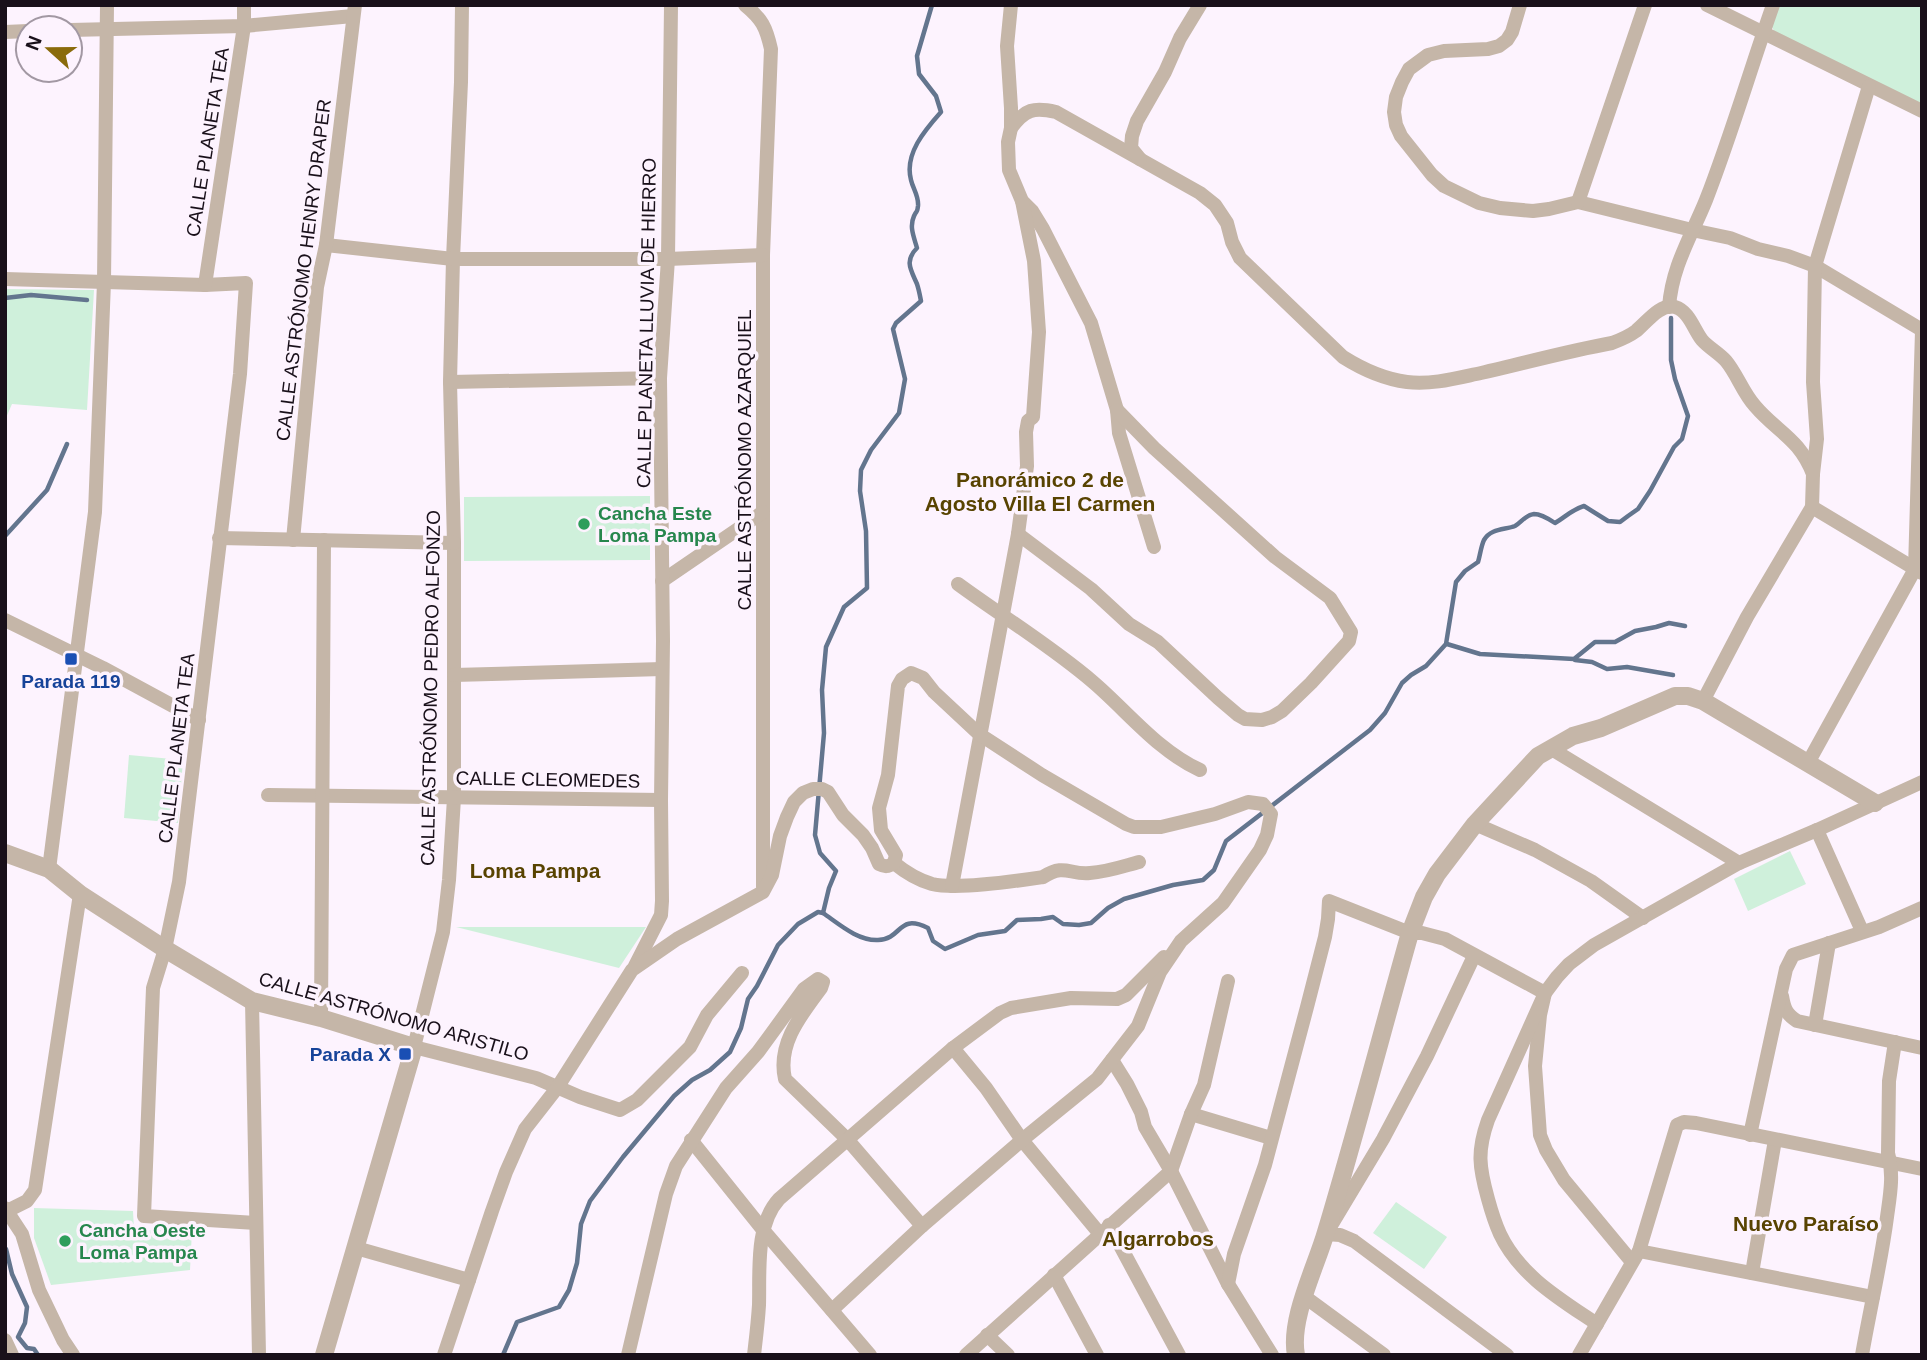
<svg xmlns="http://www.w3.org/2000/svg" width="1927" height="1360" font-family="Helvetica,sans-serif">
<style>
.green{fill:#cff0db}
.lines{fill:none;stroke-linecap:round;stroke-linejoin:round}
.stream{stroke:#63758e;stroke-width:4.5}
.minor{stroke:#c5b6a8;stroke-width:14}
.tertiary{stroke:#c5b6a8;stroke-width:18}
.leisure-dot{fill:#2e9e5b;stroke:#fdf3fe;stroke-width:2.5}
.transit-dot{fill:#1a4fb4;stroke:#fdf3fe;stroke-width:2.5}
.labels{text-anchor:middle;stroke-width:7;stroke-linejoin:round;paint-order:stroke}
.street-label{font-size:19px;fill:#19101a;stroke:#fdf3fe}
.leisure-label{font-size:19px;font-weight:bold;fill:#27864d;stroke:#fdf3fe;text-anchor:start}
.transit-label{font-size:19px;font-weight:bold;fill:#164399;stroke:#fdf3fe}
.neighbourhood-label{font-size:21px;font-weight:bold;fill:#584301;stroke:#fdf3fe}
</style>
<rect width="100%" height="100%" fill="#fdf3fe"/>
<g class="green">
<path d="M1777,5H1922V105L1774,31L1772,27Z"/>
<path d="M5,289L94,290L87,410L12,404L5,420Z"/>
<path d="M650,496V560L464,561V497Z"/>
<path d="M129,755L183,760L178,823L124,818Z"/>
<path d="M1790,851L1806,884L1748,911L1734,879Z"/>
<path d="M456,927H646L619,968Z"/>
<path d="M1396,1202L1447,1237L1424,1269L1373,1233Z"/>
<path d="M34,1208L133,1211L134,1230H192L190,1270L51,1285L34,1238Z"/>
</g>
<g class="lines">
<g class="stream">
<path d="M5,298L31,295L87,300"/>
<path d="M5,536L47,490L67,444"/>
<path d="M1447,644L1480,654L1574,659L1595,642H1615L1635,631L1656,627L1669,623L1685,626"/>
<path d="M1575,660L1592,662L1607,669L1627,667L1673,675"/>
<path d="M823,913C839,924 858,941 878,940C903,939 897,913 928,928L933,941L945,949L978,935L1005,931L1017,920L1041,919L1053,917L1063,924L1079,925L1091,923L1108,908L1124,899L1173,885L1203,880L1214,870L1226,841L1370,730L1385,713L1402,683L1411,675L1426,666L1446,644L1456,582L1465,571L1478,562C1480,556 1481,546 1484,540C1491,528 1505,530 1515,526C1521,523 1525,515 1534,514C1541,514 1549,519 1555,523C1567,516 1571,510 1584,506L1608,521L1620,522L1628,516L1638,509L1650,491L1674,447L1682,439L1688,416L1675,379L1671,360V318"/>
<path d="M6,1249L12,1274L27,1307L25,1323L18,1337L27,1348L34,1349L38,1355"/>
<path d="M503,1355L517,1322L559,1307L569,1290L577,1263L581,1224L590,1201L623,1157L674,1096L692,1080L710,1070L730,1052L741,1028L748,999L757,986L778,945L798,924L818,912L823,913L829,888L836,871L820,853L815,835L824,733L822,690L826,647L844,607L867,588L866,531L860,491L861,470L871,450L899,413L905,379L893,329L896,323L921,301C920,296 919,290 917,284C911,270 904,261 917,248C914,237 909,227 914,216C917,209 917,214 918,206C919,196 913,189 911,180C904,154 925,130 941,112L936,96L919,74L917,56L932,5"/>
</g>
<g class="minor">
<path d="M462,5L461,82L453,259L450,382L454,543V798L449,880L443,932L414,1047L536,1078L580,1097L620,1110L637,1100L690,1047L707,1015L742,973"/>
<path d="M745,5C762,19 766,27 771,49L763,255V887"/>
<path d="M1011,5L1007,46L1011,108V128L1008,142L1009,170L1022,201L1032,211L1043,229L1091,323L1117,410L1119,433L1154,547"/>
<path d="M1520,5L1512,32L1507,40L1499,46L1488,49L1444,51L1428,55L1409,69L1402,82L1396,97L1394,112L1396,125L1401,136L1432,175L1444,186L1479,203L1500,208L1533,211L1549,209L1578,202L1692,230L1730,238L1758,249L1788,256L1815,266L1922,330"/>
<path d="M1707,5L1922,111"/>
<path d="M70,30L244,26L353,16"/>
<path d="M5,32L28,31"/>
<path d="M1011,128C1025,109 1034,107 1056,112L1200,193L1215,205L1227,223L1232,242L1240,258L1343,357C1362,369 1384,379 1407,382C1432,385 1457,378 1481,373C1525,363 1568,351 1612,343C1620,340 1628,337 1636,331C1646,323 1660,303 1675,307C1689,311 1694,330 1702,340C1709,348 1719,353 1726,361C1737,374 1743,393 1755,406C1778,433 1799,438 1813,474"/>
<path d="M1140,159L1131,148L1132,136L1137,121L1165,72L1180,38L1200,5"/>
<path d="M1578,202L1645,5"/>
<path d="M326,245L453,259H668L763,255"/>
<path d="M5,279L205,285L246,283L240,374L179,882L165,949L153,988L144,1216L256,1223"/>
<path d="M205,285L244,26V5"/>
<path d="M1669,307C1672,266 1691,237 1706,200C1731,136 1750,70 1773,5"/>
<path d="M450,382L660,378"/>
<path d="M1812,507L1922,573"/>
<path d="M1018,534L1091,589L1129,624L1158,642L1218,698L1238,715L1245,719L1262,720L1272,717L1282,711L1311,683L1349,641L1351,632L1330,598L1275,557L1154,448L1117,410"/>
<path d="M219,538L454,543"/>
<path d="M293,540L317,287L326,245L355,5"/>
<path d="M662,581L763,512"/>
<path d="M958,584C1003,617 1051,646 1093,682C1127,711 1158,751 1200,770"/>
<path d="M5,620L103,668L199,720"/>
<path d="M454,675L662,669"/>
<path d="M1703,701L1747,617L1812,507L1813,474L1817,439L1813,382L1815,266L1869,86"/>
<path d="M1550,748L1739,863"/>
<path d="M1808,763L1915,569L1922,331"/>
<path d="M268,795L661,800"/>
<path d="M1475,824L1535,850L1591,881L1643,918"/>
<path d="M1817,830L1862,931"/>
<path d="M894,863C905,872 918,880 932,884C957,890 1016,881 1043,877C1065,863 1069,875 1090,873C1107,872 1124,866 1139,862"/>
<path d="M49,869L95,512L104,282L107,5"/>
<path d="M952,886L1018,534L1027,466L1026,432L1028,421L1033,417L1039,332L1034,261L1022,201"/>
<path d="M1474,956L1427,1056L1383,1139L1326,1234L1340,1235L1354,1241L1507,1355"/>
<path d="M635,966L661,915L662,901L661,800L663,641L660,378L668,259L671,5"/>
<path d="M1782,996C1784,1008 1786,1014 1797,1021L1922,1048"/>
<path d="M252,1001L259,1355"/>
<path d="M321,1018L324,540"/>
<path d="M1815,1025L1829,943"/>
<path d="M953,1048L986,1088L1022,1140L1100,1234"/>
<path d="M1112,1060L1127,1084L1141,1112L1145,1127L1171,1171L1228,1284L1272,1355"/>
<path d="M1191,1114L1271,1138"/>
<path d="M1750,1135L1786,969L1793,955L1879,927L1922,908"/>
<path d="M691,1140L764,1231L870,1355"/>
<path d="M5,1208L22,1234L39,1290L63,1340L73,1355"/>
<path d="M5,1212L27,1201L35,1190L80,894"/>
<path d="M1109,1225L1179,1355"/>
<path d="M356,1248L469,1280"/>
<path d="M1639,1251L1873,1297"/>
<path d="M1752,1273L1775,1140"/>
<path d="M1054,1275L1097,1355"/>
<path d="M1228,1284L1234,1254L1265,1165L1307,1007L1325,937L1328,919L1329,901L1410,933H1422L1445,939L1545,993L1540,1015L1535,1066L1540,1135L1546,1150L1564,1180L1632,1262"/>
<path d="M1305,1297L1384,1355"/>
<path d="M1597,1324C1560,1299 1520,1276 1500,1234C1495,1223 1491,1210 1488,1199C1479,1167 1477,1151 1488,1120L1545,993L1557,977L1569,964L1594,945L1739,863L1817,830L1922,782"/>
<path d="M987,1335L1008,1355"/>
<path d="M5,1340L12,1355"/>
<path d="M444,1355L492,1211L506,1172L525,1129L557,1088L632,970L677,939L763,892L772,875L780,836L787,817L794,802L803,793L813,789H822L828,792L843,815L863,835L872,848L879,864C885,867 888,867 894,863L896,855L881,830L879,808L888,775L898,686L902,679L911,673L923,678L934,692L979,734L1042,775L1126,824L1134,827H1161L1215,814L1248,802L1263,804L1271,814L1267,835L1260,850L1223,903L1181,941L1160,972L1138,1026L1097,1079L1022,1140L922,1226L832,1310"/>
<path d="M628,1355L666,1194L676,1166L726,1088L758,1052L804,989L818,979L823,982L821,988C801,1015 777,1044 785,1079L847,1139L922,1226"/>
<path d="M754,1355C756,1338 758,1322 759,1305C760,1272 755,1225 779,1199L953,1048L1000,1013L1011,1008L1071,998L1117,999L1126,995L1164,957"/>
<path d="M966,1355L1171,1171L1191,1114L1204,1085L1228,981"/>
<path d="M1579,1355L1639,1251L1677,1125L1684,1122L1696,1123L1922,1169"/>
<path d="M1862,1355C1870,1309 1881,1263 1887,1217C1890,1195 1894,1175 1888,1153L1889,1081L1895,1042"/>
</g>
<g class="tertiary">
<path d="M5,853L49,869L80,894L165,949L252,1001L321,1018L414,1047L324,1355"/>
<path d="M1296,1355C1289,1319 1316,1267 1326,1232C1356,1132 1382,1032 1410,933L1424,897L1437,874L1475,824L1538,756L1573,736L1601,728L1675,696H1688L1703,701L1875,803"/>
</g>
</g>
<g class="leisure-dot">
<circle cx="584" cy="524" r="7"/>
<circle cx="65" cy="1241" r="7"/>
</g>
<g class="transit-dot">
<rect x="64" y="652" width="14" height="14" rx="3.5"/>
<rect x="398" y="1047" width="14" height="14" rx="3.5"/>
</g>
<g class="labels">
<g class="street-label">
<text transform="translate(207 142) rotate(-81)" y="7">CALLE PLANETA TEA</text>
<text transform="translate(303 270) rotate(-83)" y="7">CALLE ASTRÓNOMO HENRY DRAPER</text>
<text transform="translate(646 323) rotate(-89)" y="7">CALLE PLANETA LLUVIA DE HIERRO</text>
<text transform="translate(744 460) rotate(-90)" y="7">CALLE ASTRÓNOMO AZARQUIEL</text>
<text transform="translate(430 688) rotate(-89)" y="7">CALLE ASTRÓNOMO PEDRO ALFONZO</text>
<text transform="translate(176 748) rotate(-83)" y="7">CALLE PLANETA TEA</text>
<text transform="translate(548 779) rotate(1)" y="7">CALLE CLEOMEDES</text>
<text transform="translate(394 1016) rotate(16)" y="7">CALLE ASTRÓNOMO ARISTILO</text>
</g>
<g class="leisure-label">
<text x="598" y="520">Cancha Este<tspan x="598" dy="22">Loma Pampa</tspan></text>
<text x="79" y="1237">Cancha Oeste<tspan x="79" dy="22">Loma Pampa</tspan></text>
</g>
<g class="transit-label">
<text x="71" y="688">Parada 119</text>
<text x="391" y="1061" text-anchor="end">Parada X</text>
</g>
<g class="neighbourhood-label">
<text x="1040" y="487">Panorámico 2 de<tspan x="1040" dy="24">Agosto Villa El Carmen</tspan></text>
<text x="535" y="878">Loma Pampa</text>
<text x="1806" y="1231">Nuevo Paraíso</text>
<text x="1158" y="1246">Algarrobos</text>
</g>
</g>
<rect width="1927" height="1360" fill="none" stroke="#19101a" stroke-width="14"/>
<g transform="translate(49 49) rotate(291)"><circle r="33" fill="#fdf3fe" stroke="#a298a3" stroke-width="2"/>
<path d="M0-5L12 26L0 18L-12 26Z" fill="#8a6b0b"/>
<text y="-10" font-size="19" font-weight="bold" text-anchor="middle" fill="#19101a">N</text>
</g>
</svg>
